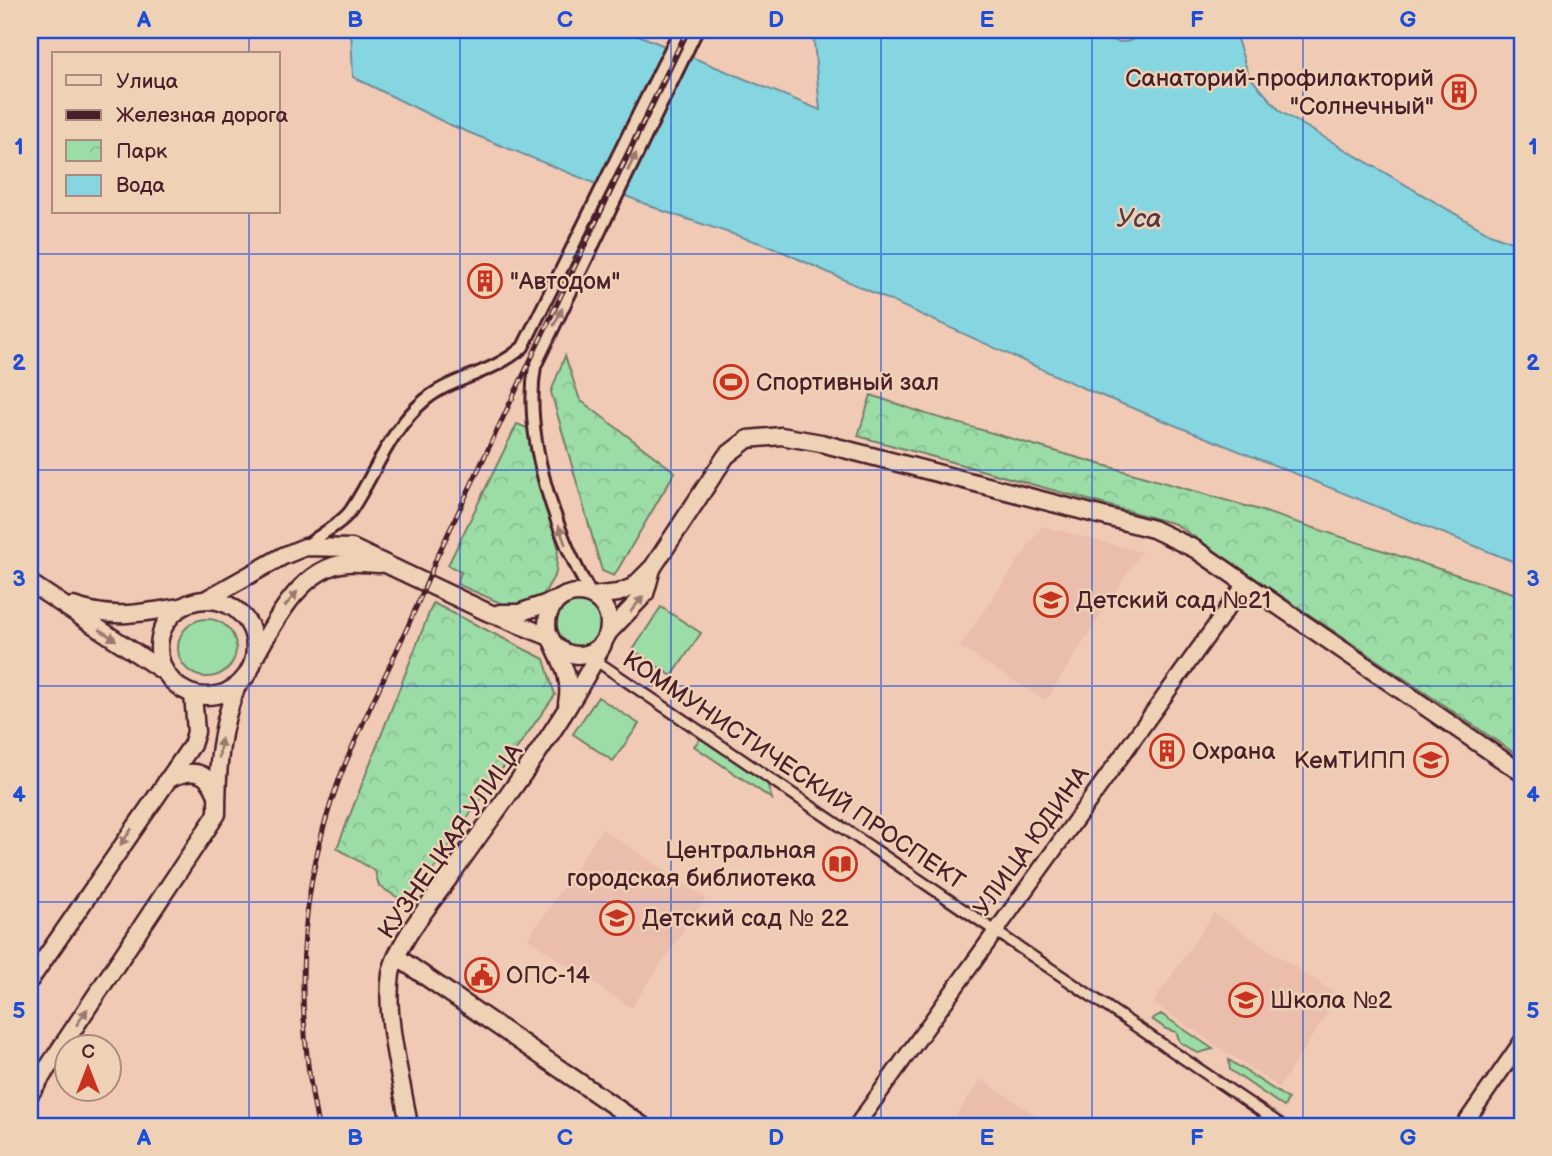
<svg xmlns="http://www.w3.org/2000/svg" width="1552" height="1156" font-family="'Balsamiq Sans',sans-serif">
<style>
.built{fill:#eabdad}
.green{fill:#9cdda7;stroke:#737e69;stroke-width:2}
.park{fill:url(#park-crowns);stroke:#737e69;stroke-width:2}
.water{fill:#86d6e1;stroke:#6e8d98;stroke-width:2}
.pier{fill:#f1cab5}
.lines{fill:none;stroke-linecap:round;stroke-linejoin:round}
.pedestrian-casing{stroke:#4a1f2b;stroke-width:14}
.minor-casing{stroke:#4a1f2b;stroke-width:16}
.tertiary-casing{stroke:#4a1f2b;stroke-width:19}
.secondary-casing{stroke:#4a1f2b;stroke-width:21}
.pedestrian{stroke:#efd1b6;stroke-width:9}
.minor{stroke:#efd1b6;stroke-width:10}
.tertiary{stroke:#efd1b6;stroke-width:14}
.secondary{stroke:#efd1b6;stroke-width:16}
.rail-casing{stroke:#4a1f2b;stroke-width:5}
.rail{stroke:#efd1b6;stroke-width:2.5;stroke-dasharray:8;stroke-linecap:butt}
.oneway{fill:#9c7870}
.grid{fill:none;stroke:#1d4ed8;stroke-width:2;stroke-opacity:0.55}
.labels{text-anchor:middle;stroke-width:5;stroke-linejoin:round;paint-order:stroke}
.poi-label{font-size:24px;fill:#4a1f2b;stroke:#efd1b6;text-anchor:start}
.street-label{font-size:24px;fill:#4a1f2b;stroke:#efd1b6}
.water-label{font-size:26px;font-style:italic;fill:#533a46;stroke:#efd1b6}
.neatline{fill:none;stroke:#1d4ed8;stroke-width:2.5}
.grid-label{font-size:23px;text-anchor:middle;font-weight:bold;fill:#1d4ed8}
</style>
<defs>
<pattern id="park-crowns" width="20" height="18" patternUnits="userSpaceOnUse" patternTransform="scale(1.75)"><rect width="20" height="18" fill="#9cdda7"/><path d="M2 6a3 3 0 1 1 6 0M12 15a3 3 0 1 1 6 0" fill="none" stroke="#88bd90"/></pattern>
</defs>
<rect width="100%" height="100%" fill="#f1cab5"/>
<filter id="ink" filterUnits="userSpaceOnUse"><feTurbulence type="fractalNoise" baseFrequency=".0143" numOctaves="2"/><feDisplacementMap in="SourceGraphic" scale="14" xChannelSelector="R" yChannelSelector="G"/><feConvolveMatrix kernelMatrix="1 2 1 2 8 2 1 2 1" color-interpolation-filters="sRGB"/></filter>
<g filter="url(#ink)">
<g class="built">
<path d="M1042,526L1141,552L1046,700L959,647Z"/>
<path d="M602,829L706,898L631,1008L528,939Z"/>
<path d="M1214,913L1339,996L1279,1087L1153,1003Z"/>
<path d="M981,1079L1052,1126H949Z"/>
</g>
<g class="green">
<circle cx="579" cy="624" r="22"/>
<path d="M661,607L701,633L672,676L633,650Z"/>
<circle cx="207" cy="648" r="29"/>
<path d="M598,697L639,724L613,761L573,734Z"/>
<path d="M701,738L767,783L772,799L694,746Z"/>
<path d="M1161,1014L1213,1049L1198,1053L1180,1042L1176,1032L1166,1029L1152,1019Z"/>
<path d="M1229,1060L1288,1099L1284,1107L1230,1070Z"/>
</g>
<g class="park">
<path d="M565,356L580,400L675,472L614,576L602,571L551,392Z"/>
<path d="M871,395L926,414L1256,509L1522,596V758L1175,524L858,436Z"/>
<path d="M517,424L527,428L558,547L556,573L543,595L529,605L512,608L457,584L461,572L448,565Z"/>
<path d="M433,603L544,659L555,695L470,814L410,905L379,886L375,871L337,848Z"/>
</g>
<path class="water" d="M351,30H626L820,110L813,30H1094C1107,37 1116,46 1132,40L1130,30H1234L1249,76L1281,112L1490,234L1522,246V565L1090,391L772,247L663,211L448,124L353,77Z"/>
<path class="pier" d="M667,43L690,53L620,198L597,188Z"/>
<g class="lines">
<g class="pedestrian-casing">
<path id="pedestrian" d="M595,660L1283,1126"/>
</g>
<g class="minor-casing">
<g id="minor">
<path d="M305,547C318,535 342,524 351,510C375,474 390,429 425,400C452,377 491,375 523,347L680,30"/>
<path d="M592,596C556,535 523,437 535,366L697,30"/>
</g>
</g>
<g class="tertiary-casing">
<g id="tertiary">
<path d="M856,1126L1245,584"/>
<path d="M1463,1126L1522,1041"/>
</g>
</g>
<g class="secondary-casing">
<g id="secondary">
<path d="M30,583L166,673"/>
<circle cx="578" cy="624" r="31"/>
<path d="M592,596L618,593L633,587L653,567L726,456L748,439L781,436L821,443L1153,529L1195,549L1522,773"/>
<path d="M205,600L283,556L305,547L352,548L487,612L550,637"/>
<circle cx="207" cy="648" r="48"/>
<path d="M73,606C116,620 137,613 181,607"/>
<path d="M500,613H519L559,599"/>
<path d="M608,633L645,594L652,569"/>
<path d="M554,645C563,664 572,681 567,703"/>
<path d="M256,655C275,621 302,567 347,563C357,562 369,564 380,564"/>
<path d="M167,780C189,769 206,768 216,793"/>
<path d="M397,957L643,1126"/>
<path d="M30,980L192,745L196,732L193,694"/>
<path d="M30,1094L217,814C217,769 220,727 237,686"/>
<path d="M409,1126C402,1080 384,1019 391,974C396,943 433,901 451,875C504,799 562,727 603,644"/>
</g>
</g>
<use href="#pedestrian" class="pedestrian"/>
<use href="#minor" class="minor"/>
<use href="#tertiary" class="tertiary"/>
<use href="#secondary" class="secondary"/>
<g class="rail-casing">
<path id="rail" d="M318,1126C294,1009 297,891 340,777C369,703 408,634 436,559L687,30"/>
</g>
<use href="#rail" class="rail"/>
</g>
<defs><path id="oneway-solid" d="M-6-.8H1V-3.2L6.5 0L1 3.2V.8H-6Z" transform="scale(1.75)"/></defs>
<g class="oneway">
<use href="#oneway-solid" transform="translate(632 162) rotate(-64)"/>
<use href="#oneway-solid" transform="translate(558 317) rotate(-64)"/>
<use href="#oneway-solid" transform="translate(562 535) rotate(-109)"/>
<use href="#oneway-solid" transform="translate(291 599) rotate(-50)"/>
<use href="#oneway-solid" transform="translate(637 604) rotate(-50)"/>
<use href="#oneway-solid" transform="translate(108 635) rotate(33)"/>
<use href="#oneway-solid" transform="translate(220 748) rotate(-83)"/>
<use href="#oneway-solid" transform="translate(126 837) rotate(125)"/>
<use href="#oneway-solid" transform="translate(82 1017) rotate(-56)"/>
</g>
</g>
<path class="grid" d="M249,30V54M460,30V1126M671,30V1126M881,30V1126M1092,30V1126M1303,30V1126M249,212V1126M30,254H1522M30,470H1522M30,686H1522M30,902H1522"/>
<defs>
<g id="building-ring" transform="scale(1.75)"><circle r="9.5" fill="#efd1b6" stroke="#c8321e" stroke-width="1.5"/><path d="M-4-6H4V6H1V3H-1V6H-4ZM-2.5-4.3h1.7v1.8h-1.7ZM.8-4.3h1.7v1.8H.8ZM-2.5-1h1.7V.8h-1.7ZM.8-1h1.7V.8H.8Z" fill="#c8321e"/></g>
<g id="stadium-ring" transform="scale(1.75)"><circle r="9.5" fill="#efd1b6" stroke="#c8321e" stroke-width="1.5"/><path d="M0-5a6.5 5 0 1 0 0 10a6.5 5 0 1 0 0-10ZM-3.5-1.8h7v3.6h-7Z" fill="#c8321e"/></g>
<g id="school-ring" transform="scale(1.75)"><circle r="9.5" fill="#efd1b6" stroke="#c8321e" stroke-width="1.5"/><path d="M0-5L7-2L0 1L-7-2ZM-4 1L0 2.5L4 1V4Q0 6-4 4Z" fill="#c8321e"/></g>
<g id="university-ring" transform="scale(1.75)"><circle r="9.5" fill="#efd1b6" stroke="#c8321e" stroke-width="1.5"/><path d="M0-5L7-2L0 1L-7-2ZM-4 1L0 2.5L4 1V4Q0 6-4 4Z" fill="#c8321e"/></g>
<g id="library-ring" transform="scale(1.75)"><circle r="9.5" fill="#efd1b6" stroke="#c8321e" stroke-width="1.5"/><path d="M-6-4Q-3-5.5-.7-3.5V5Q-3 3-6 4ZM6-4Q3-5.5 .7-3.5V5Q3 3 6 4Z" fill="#c8321e"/></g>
<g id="civic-ring" transform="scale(1.75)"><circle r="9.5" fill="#efd1b6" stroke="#c8321e" stroke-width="1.5"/><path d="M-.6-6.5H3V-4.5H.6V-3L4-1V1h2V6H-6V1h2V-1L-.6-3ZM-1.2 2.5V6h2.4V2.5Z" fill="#c8321e"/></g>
</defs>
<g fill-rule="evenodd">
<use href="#building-ring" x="1459" y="92"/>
<use href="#building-ring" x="485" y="281"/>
<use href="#stadium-ring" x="731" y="382"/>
<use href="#school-ring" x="1051" y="600"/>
<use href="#building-ring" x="1167" y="751"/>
<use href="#university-ring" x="1431" y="760"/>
<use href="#library-ring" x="840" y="864"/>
<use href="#school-ring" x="617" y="918"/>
<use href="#civic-ring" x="482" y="975"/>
<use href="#school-ring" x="1246" y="1000"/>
</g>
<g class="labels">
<g class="poi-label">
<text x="1434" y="86" text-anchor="end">Санаторий-профилакторий<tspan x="1434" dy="28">"Солнечный"</tspan></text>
<text x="510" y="289">"Автодом"</text>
<text x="756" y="390">Спортивный зал</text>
<text x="1076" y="608">Детский сад №21</text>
<text x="1192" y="759">Охрана</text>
<text x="1406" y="768" text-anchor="end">КемТИПП</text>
<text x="816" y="858" text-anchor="end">Центральная<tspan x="816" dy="28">городская библиотека</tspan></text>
<text x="642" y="926">Детский сад № 22</text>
<text x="506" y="983">ОПС-14</text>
<text x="1270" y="1008">Школа №2</text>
</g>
<g class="street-label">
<text transform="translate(794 770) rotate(34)" y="8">КОММУНИСТИЧЕСКИЙ ПРОСПЕКТ</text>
<text transform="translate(450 841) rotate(-55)" y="8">КУЗНЕЦКАЯ УЛИЦА</text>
<text transform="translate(1031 841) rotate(-54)" y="8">УЛИЦА ЮДИНА</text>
</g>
<g class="water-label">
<text x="1139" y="227">Уса</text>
</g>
</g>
<rect width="1552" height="1156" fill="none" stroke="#efd1b6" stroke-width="77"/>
<rect x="52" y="52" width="228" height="161" fill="#efd1b6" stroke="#ad8a7e" stroke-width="2"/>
<rect x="66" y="75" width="35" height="10" fill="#efd1b6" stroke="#ad8a7e" stroke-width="2"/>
<text x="116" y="88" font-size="21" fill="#4a1f2b">Улица</text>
<rect x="66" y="110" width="35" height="10" fill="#4a1f2b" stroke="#ad8a7e" stroke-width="2"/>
<text x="116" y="122" font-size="21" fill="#4a1f2b">Железная дорога</text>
<rect x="66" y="140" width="35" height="21" fill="url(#park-crowns)" stroke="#ad8a7e" stroke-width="2"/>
<text x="116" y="158" font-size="21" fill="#4a1f2b">Парк</text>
<rect x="66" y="175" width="35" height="21" fill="#86d6e1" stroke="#ad8a7e" stroke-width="2"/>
<text x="116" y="192" font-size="21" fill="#4a1f2b">Вода</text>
<g transform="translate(88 1068)"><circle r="33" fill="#efd1b6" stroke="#ad8a7e" stroke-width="2"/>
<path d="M0-5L12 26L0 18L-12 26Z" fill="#c8321e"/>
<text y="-10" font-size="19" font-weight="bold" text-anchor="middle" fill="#4a1f2b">С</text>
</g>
<rect x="38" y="38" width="1476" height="1080" class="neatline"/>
<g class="grid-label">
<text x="144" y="27">A</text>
<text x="355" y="27">B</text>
<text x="565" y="27">C</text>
<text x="776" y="27">D</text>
<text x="987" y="27">E</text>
<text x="1197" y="27">F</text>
<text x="1408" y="27">G</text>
<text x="19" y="154">1</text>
<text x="1533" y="154">1</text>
<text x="19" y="370">2</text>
<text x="1533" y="370">2</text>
<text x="19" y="586">3</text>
<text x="1533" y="586">3</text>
<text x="19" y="802">4</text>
<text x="1533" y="802">4</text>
<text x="19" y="1018">5</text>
<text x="1533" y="1018">5</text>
<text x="144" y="1145">A</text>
<text x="355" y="1145">B</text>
<text x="565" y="1145">C</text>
<text x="776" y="1145">D</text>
<text x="987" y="1145">E</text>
<text x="1197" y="1145">F</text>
<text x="1408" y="1145">G</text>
</g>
</svg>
